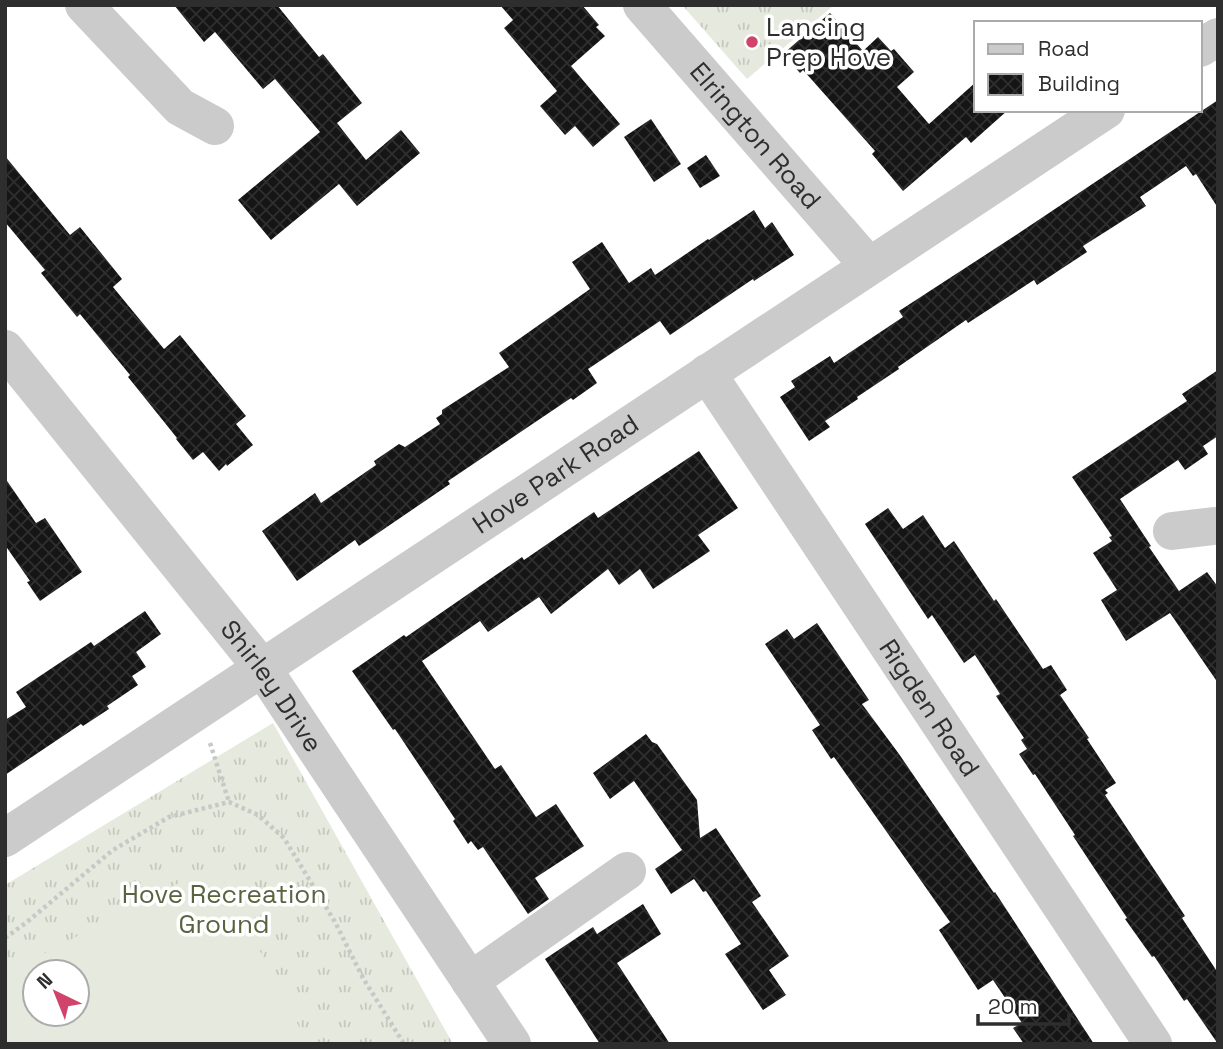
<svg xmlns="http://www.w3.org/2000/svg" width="1223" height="1049" font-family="'Space Grotesk',sans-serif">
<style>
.grass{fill:url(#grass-tufts);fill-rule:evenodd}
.pitch{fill:#e6e9dd;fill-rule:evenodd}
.building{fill:url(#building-cross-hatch)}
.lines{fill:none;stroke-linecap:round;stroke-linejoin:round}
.path{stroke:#c8c8c8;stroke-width:4.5;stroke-dasharray:3.5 3.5;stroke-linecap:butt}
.minor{stroke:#cbcbcb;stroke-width:38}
.poi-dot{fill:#d0446b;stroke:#fff;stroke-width:2.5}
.labels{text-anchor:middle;stroke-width:7;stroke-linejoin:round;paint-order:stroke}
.poi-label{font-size:26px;fill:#2e2e2e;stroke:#fff;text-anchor:start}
.street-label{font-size:26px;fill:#2e2e2e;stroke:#fff}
.park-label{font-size:26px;fill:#586440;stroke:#fff}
</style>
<defs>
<pattern id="grass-tufts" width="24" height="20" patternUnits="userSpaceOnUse" patternTransform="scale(1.75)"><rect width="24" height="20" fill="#e6e9dd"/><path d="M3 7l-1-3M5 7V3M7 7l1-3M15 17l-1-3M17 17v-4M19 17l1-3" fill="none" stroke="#c6c8be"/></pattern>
<pattern id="building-cross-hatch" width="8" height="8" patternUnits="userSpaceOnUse" patternTransform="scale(1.75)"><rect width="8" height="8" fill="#151515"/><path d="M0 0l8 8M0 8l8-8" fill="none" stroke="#2f2f2f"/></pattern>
</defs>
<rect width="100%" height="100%" fill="#fff"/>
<g class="grass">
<path d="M682,5H834L747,79Z"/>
<path d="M273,723L453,1044H5V885ZM35,972H77V1014H35Z"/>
</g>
<path class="pitch" d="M215,864L308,1044H5V974ZM35,972H77V1014H35Z"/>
<g class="building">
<path d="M174,5H277L319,57L323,54L362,103L337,123L366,160L401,130L420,153L357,206L339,184L271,240L238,200L320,132L275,79L263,89L215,32L204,42Z"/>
<path d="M500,5H582L599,25L596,27L605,36L571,66L620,124L593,147L575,126L565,135L540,106L557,91L504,28L513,20Z"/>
<path d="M830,13L863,51L878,37L891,51L894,49L914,72L897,87L929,124L976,82V110H1008L971,143L966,137L903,191L872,154L875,151L812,80L803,70L800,73L783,54Z"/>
<path d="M1218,100V208L1196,174L1193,176L1186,166L1140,197L1146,206L1083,246L1087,252L1037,285L1034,280L968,323L966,320L898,367L899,369L857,397L858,399L825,421L830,427L809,441L780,397L795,387L791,381L830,356L834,363L903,317L899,311L1016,235Z"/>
<path d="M651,119L681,164L654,182L624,137Z"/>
<path d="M706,155L720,176L700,188L687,168Z"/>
<path d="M5,156L70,235L80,227L122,279L113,287L164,349L180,335L246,416L236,424L253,445L227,466L226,464L219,471L203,452L193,460L176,439L177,438L128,377L130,375L80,314L77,317L41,273L45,270L5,222Z"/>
<path d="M754,210L765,228L772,222L794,255L754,281L753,279L670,335L660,321L588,369L597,383L573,400L571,398L448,481L450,484L359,546L355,540L297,581L262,531L315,493L321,503L376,465L374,461L399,444L405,447L440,424L436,418L442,414V410L509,367L499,353L590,289L572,262L602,242L629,283L651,268L655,275L708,239L709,240Z"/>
<path d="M1218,370V436L1203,446L1208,454L1185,470L1178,460L1120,499L1151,546L1149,547L1179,591L1207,572L1218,587V683L1170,613L1126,641L1101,600L1117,590L1093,553L1112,541L1109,537L1112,536L1072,477L1187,401L1182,394Z"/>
<path d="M699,451L738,508L698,535L710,551L653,589L640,569L619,585L608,569L551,614L539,597L488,632L480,621L422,661L495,769L501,765L536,817L556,804L584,846L535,878L549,899L528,914L483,847L478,850L471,841L468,844L453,821L455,819L395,729L393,730L352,671L404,635L406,637L522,557L524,560L594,512L598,518Z"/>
<path d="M5,478L36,523L45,518L82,572L40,601L27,582L30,581L5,545Z"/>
<path d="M888,508L903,529L923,515L945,548L954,541L994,601L996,599L1043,669L1051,665L1067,690L1060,695L1089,738L1087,739L1116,783L1105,790L1108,793L1105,795L1185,916L1182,918L1218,973V1044L1187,999L1184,1001L1154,956L1152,957L1125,919L1127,918L1073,836L1075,835L1035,774L1033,775L1019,754L1027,749L1021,740L1024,738L996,696L1000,694L975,655L964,663L932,615L928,619L865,524Z"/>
<path d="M145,611L161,634L136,652L146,667L132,676L138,685L107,706L109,709L83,726L81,724L5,775V720L26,707L16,692L91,642L94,646Z"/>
<path d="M817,623L869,700L862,704L899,754L994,893L995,892L1094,1044H1024L1013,1028L1022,1023L993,980L978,990L939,930L950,922L834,757L831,759L812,730L820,725L765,644L787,629L794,639Z"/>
<path d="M646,734L652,742L657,744L697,800L700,838L716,828L761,896L752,902L789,956L769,970L786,995L763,1010L725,954L741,944L706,891L703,892L694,879L671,894L655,869L682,850L634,781L610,799L593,773Z"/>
<path d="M643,904L661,934L617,963L670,1044H600L545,959L593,927L597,934Z"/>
</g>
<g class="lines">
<g class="path">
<path d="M210,743L229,802"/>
<path d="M5,938L27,922L113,850L169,817L229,802L258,815L284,838L335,922L363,978L404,1044"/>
</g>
<g class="minor">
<path d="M84,5L180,107L215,126"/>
<path id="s1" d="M642,5L869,266"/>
<path d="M1200,48L1218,37"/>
<path id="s2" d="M5,349L263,669L512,1044"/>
<path id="s3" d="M707,373L1153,1044"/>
<path d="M1172,531L1214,526"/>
<path id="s4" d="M5,838C373,596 738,352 1106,110"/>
<path d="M470,981L627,871"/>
</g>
</g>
<circle class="poi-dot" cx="752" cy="42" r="7"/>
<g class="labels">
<g class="poi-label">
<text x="766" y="36">Lancing<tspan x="766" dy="30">Prep Hove</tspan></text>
</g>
<g class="street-label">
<text dy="9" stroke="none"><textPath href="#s1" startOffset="173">Elrington Road</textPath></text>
<text dy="9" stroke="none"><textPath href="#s4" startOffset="660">Hove Park Road</textPath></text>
<text dy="9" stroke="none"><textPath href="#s2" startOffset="430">Shirley Drive</textPath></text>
<text dy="9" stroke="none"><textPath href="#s3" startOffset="402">Rigden Road</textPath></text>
</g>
<g class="park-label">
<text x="224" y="903">Hove Recreation<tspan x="224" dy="30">Ground</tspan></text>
</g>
</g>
<rect width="1223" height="1049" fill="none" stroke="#2e2e2e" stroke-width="14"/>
<rect x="974" y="21" width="228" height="91" fill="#ffffff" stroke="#ababab" stroke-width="2"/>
<rect x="988" y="44" width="35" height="10" fill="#cbcbcb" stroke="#ababab" stroke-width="2"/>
<text x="1038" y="56" font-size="21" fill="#2e2e2e">Road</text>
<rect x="988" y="74" width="35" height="21" fill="url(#building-cross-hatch)" stroke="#ababab" stroke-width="2"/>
<text x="1038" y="91" font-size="21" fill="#2e2e2e">Building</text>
<g transform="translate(56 993) rotate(317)"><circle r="33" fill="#ffffff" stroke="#ababab" stroke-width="2"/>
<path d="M0-5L12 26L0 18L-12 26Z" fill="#d0446b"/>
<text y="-10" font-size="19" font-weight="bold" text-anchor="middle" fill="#2e2e2e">N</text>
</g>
<path d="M978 1014v10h91v-10" fill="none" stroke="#2e2e2e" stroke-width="3.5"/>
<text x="988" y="1014" font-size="21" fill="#2e2e2e" stroke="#ffffff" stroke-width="5" paint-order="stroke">20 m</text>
</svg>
